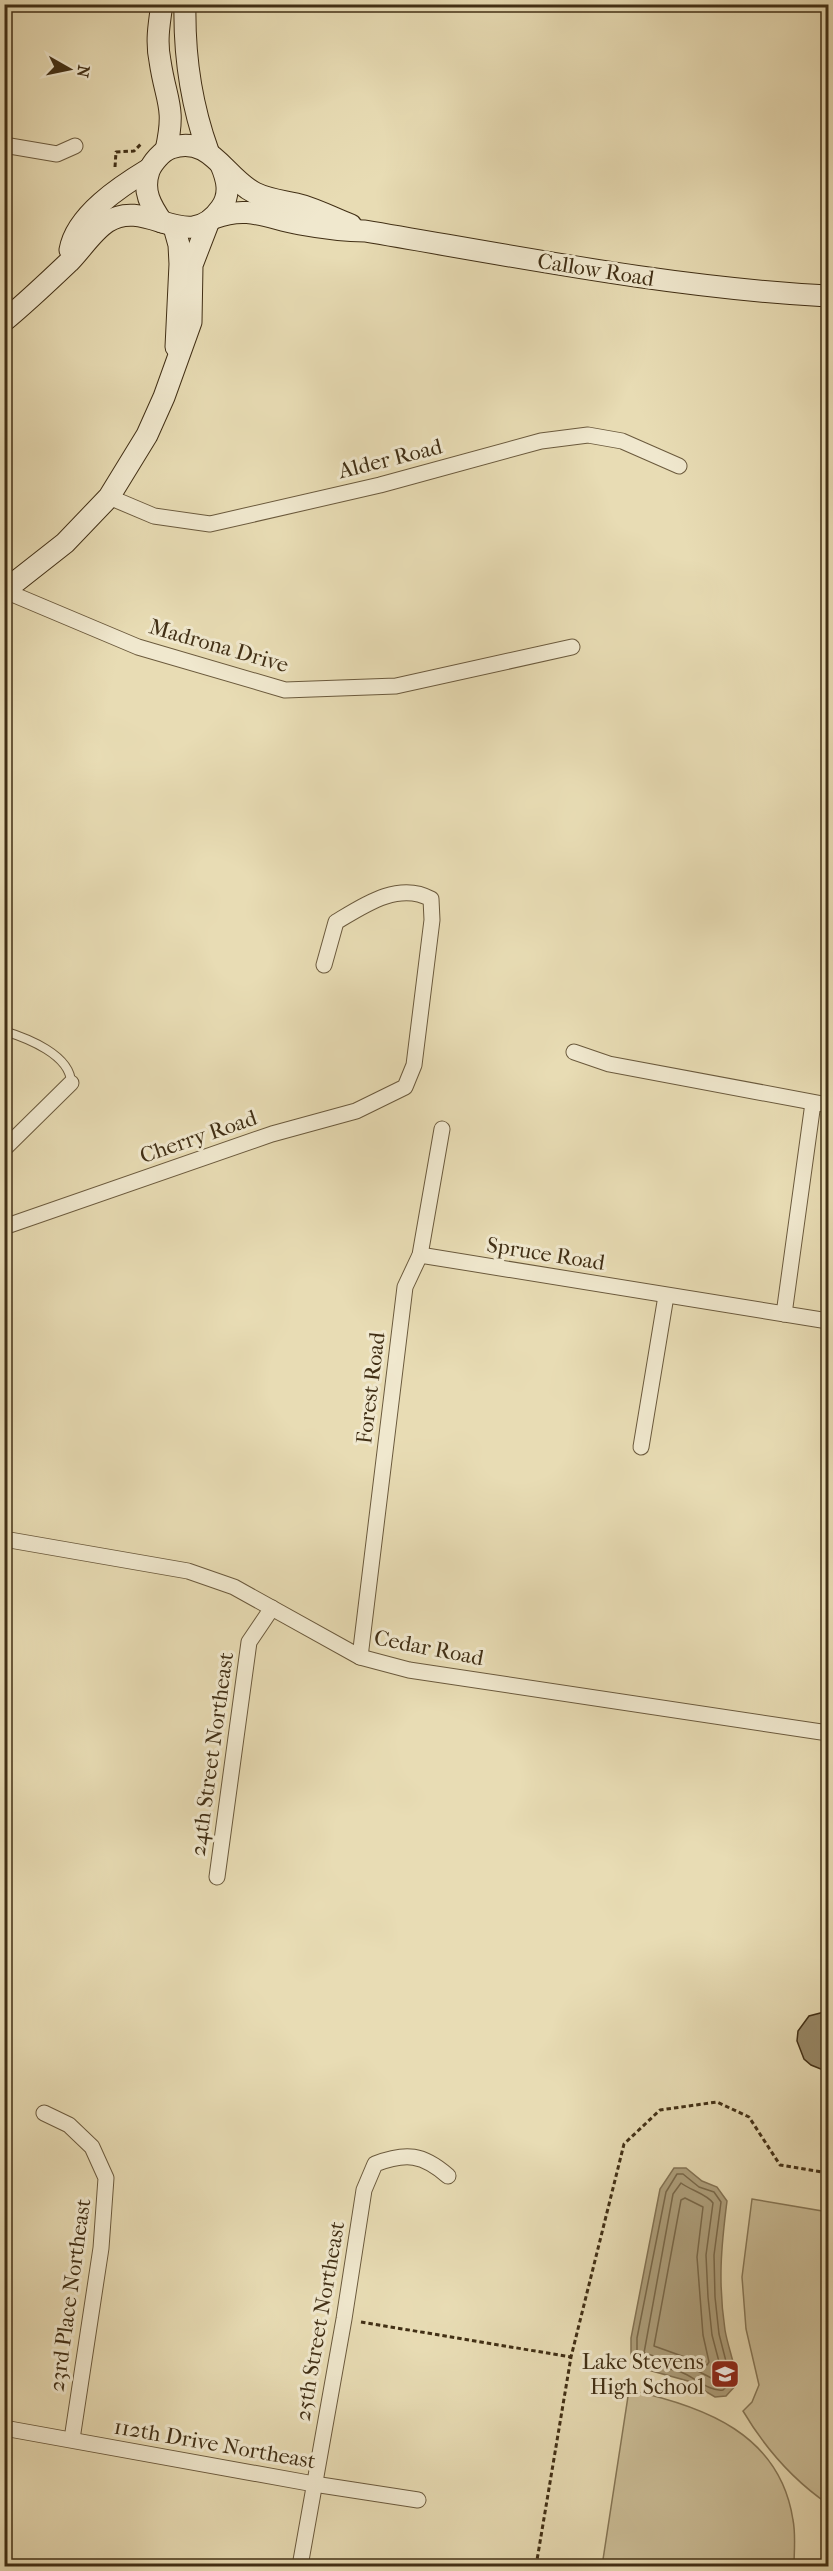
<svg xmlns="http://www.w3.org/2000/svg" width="833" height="2571" font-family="'IM FELL French Canon',serif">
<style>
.green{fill:#ccbf99;stroke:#867757;stroke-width:1.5}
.water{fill:#afa17e;stroke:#837354;stroke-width:1.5}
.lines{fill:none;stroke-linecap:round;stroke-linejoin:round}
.shore{stroke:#78684a;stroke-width:1.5}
.building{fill:#988968;stroke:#412f15;stroke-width:1.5}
.lane-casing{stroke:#6b5a3d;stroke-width:10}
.street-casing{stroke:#6b5a3d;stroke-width:17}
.secondary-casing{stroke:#412f15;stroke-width:23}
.path{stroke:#412f15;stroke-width:3;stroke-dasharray:4.5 3;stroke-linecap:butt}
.lane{stroke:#f0e8ce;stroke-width:8}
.street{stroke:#f0e8ce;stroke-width:15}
.secondary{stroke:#f0e8ce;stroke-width:21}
.labels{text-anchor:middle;stroke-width:6;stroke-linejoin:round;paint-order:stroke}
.street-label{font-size:22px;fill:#412f15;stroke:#f0e8ce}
.poi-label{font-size:22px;fill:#412f15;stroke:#f0e8ce;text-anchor:end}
</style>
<rect width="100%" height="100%" fill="#e8dcb4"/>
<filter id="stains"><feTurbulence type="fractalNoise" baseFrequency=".00333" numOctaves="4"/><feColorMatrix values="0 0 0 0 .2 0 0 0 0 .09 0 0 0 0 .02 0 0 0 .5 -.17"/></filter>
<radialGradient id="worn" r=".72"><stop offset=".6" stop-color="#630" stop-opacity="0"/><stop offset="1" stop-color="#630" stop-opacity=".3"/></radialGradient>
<g class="green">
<path d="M752,2199L828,2212V2504C793,2480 765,2448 743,2411L752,2402L759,2385L746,2329L742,2277Z"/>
<path d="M629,2390C704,2406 780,2434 793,2520C796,2535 794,2552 794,2566H602Z"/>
</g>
<path class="water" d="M674,2168H686L702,2181L717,2187L727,2201C721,2248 718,2283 725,2330C728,2348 736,2366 737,2384L726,2396L715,2397L688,2381L641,2368L631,2359V2338L660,2189Z"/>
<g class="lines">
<g class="shore">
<path d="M677,2174H683L699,2187L714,2192L721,2202L714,2255L715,2297L719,2334L730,2377V2383L723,2390C710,2392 694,2377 681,2372C667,2367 646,2367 637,2356V2338L666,2192Z"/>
<path d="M681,2183C690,2190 707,2194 713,2203L706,2255L708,2297L712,2335L723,2377L721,2383L692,2368L644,2353L673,2194Z"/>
<path d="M685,2198L703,2207L697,2257L703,2335L709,2362L707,2365L654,2346L681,2200Z"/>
</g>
</g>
<path class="building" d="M828,2011V2072L811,2065L804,2059L797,2041L798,2031L809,2016Z"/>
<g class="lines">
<g class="lane-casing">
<path id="lane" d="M4,1031C27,1038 71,1055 71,1083"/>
</g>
<g class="street-casing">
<g id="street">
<path d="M4,145L57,154L75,146"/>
<path d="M109,497L154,516L210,524L380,485L541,441L588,435L622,441L679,466"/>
<path d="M5,591L138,647L285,690L396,686L572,647"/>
<path d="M574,1052L609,1064L828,1105"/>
<path d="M4,1149L71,1083"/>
<path d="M4,1227L272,1134L356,1111L405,1087L414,1065L432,920L431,899C399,881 364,905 336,922L324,965"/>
<path d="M420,1255L828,1321"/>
<path d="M784,1314L813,1103"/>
<path d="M641,1447L666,1296"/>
<path d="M4,1539L188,1571L234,1587L360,1657L409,1670L828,1733"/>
<path d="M360,1657L405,1287L420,1255L442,1129"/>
<path d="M217,1877L249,1642L272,1608"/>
<path d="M44,2113L69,2125L92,2147L106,2178L101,2248L72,2439"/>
<path d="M4,2428L314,2484L418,2500"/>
<path d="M300,2566L344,2319L364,2190L375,2164C406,2152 423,2154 448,2176"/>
</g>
</g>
<g class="secondary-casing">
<g id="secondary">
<path d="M162,4C159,24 156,42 160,61C166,102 176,106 166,150"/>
<path d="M185,4C184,54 191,104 208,151"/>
<path d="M214,218C248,205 267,218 300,224C322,228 343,231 365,231C519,257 673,288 828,296"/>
<path d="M162,222C151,206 142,191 149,171C152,163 162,151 171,148C210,134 225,178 255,193C271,201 287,201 304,206C320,211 335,219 351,225"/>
<path d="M174,227L179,245L180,264L176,347"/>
<path d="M70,250C76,215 121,186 149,169"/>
<path d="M4,321C27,302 48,282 69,262C81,250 93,231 107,222C147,196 188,256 221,208C231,194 227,179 221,165"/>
<path d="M4,591L65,543L109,497L147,435L164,397L191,322L192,265L209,221"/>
</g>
</g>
<g class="path">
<path d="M115,167L116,152L134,151L141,144"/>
<path d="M361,2322L571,2357"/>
<path d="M536,2566L571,2357L624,2144L660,2110L717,2102L749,2117L780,2165L828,2173"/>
</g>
<use href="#lane" class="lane"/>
<use href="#street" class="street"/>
<use href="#secondary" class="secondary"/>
</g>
<defs>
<g id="school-square" transform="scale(1.5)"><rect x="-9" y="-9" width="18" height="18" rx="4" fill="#8f2418" stroke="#f0e8ce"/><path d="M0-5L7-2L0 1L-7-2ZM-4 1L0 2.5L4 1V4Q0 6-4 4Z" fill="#fff"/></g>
</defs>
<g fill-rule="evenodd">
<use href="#school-square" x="725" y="2374"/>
</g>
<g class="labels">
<g class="street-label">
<text transform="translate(596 269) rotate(9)" y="8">Callow Road</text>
<text transform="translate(390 458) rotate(-14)" y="8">Alder Road</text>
<text transform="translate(219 645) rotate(16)" y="8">Madrona Drive</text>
<text transform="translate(198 1136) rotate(-19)" y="8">Cherry Road</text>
<text transform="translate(546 1253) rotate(9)" y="8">Spruce Road</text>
<text transform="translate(370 1388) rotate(-83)" y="8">Forest Road</text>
<text transform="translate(429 1647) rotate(11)" y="8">Cedar Road</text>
<text transform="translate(211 1754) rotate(-82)" y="8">24th Street Northeast</text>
<text transform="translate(69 2295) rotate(-82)" y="8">23rd Place Northeast</text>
<text transform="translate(319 2321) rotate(-80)" y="8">25th Street Northeast</text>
<text transform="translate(215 2443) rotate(10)" y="8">112th Drive Northeast</text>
</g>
<g class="poi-label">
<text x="704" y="2369">Lake Stevens<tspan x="704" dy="25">High School</tspan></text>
</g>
</g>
<rect width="833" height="2571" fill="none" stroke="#e8dcb4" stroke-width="24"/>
<rect x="6" y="6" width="821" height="2559" fill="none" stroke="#412f15" stroke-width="3"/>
<rect x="12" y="12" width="809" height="2547" fill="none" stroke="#412f15" stroke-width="1.5"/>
<g transform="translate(69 69) rotate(99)" stroke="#f0e8ce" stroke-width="4.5" paint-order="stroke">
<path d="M0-4.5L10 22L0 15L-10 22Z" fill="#412f15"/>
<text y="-9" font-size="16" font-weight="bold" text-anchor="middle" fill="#412f15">N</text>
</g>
<rect width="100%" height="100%" filter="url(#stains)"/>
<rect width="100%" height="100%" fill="url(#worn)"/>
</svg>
